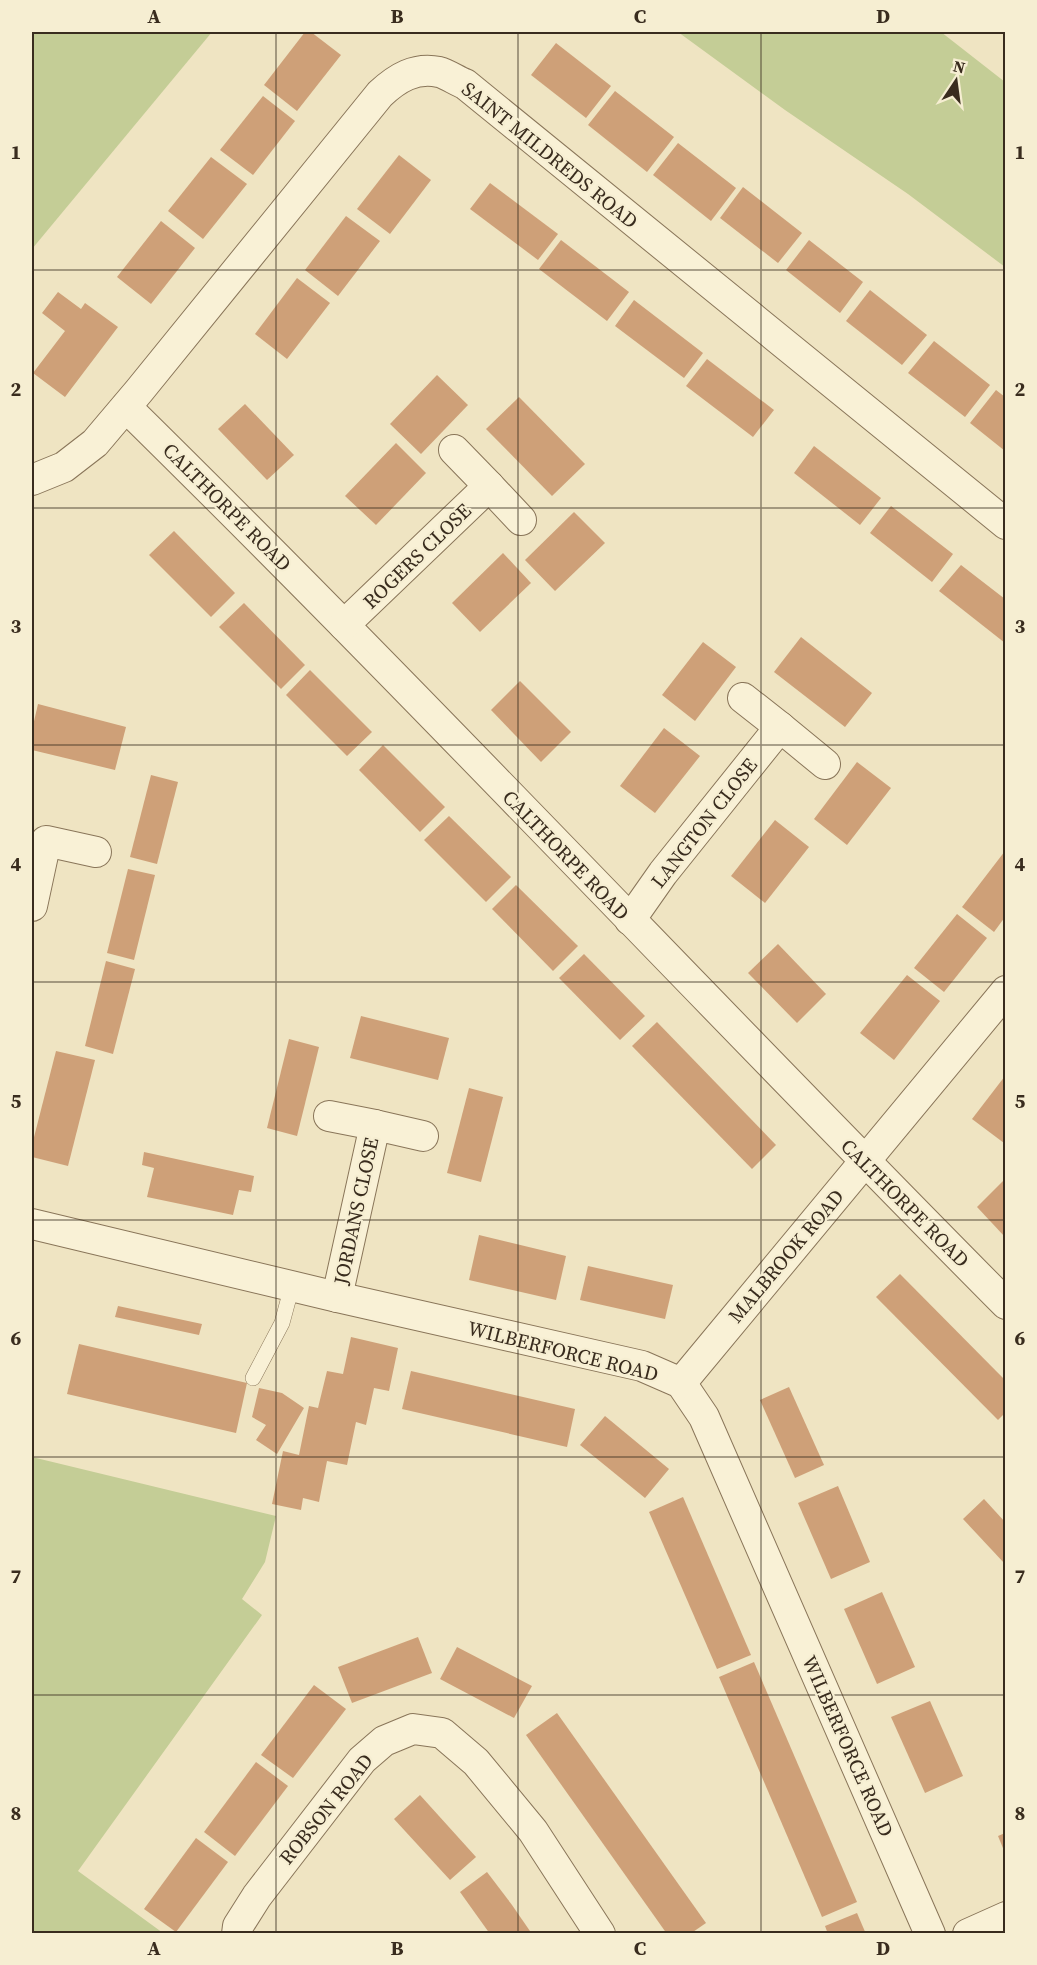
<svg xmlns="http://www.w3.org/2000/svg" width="1037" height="1965" font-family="'Source Serif 4',serif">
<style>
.green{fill:#c4cd96}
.building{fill:#cea078}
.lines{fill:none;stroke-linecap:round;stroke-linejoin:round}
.service-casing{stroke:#897559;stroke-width:16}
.minor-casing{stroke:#897559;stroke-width:32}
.service{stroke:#f9f1d6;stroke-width:15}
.minor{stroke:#f9f1d6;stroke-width:30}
.grid{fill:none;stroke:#392c1e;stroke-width:1.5;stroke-opacity:0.55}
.labels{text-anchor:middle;stroke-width:4.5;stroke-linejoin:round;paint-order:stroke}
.street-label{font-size:20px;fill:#392c1e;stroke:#f6eed2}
.neatline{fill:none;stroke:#392c1e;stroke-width:2}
.grid-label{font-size:20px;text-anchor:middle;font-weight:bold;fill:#392c1e}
</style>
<rect width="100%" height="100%" fill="#efe4c2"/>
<g class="green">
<path d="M32,32H212L32,249Z"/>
<path d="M678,32H941L1005,82V267L908,194L785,110Z"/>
<path d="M32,1457L276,1516L265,1562L242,1599L262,1615L78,1871L163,1933H32Z"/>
</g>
<g class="building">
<path d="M305,32H311L341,55L297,111L264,85Z"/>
<path d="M556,43L611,86L586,118L531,75Z"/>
<path d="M615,91L674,137L647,172L588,125Z"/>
<path d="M263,96L295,121L253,175L220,150Z"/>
<path d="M678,143L736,188L711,221L653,175Z"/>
<path d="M399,155L431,180L390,234L357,209Z"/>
<path d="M211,157L247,184L203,239L168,211Z"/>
<path d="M490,183L558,234L538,260L470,209Z"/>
<path d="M743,187L802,233L778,263L720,218Z"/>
<path d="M346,216L380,241L338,296L305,270Z"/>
<path d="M161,221L195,248L151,304L117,277Z"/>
<path d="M561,240L629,292L607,321L539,269Z"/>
<path d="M809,240L863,282L840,313L786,270Z"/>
<path d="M297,278L330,303L287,359L255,334Z"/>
<path d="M870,290L927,335L902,365L846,321Z"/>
<path d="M58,292L81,309L85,303L118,327L65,397L33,373L65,331L42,313Z"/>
<path d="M634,300L703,353L684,378L615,326Z"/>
<path d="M934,341L990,385L965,417L908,373Z"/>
<path d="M707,359L774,410L753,437L686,386Z"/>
<path d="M437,375L468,405L421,454L390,424Z"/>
<path d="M996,390L1005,397V451L970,423Z"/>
<path d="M519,397L585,464L552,496L486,429Z"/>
<path d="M245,404L294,455L267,480L218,429Z"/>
<path d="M396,443L426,473L376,525L345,496Z"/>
<path d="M814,446L881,498L860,525L794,473Z"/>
<path d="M891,506L953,554L932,582L870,533Z"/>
<path d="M574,512L605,543L555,591L525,560Z"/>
<path d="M174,531L235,593L211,617L149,555Z"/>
<path d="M503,553L531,583L480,632L452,603Z"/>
<path d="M961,565L1005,599V643L939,591Z"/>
<path d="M244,603L305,665L281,689L219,627Z"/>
<path d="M801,637L872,693L845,727L774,672Z"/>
<path d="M703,642L736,667L695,721L662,695Z"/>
<path d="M310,670L372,732L347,756L286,695Z"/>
<path d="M520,681L571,732L541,762L491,710Z"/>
<path d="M38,704L126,727L115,770L32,750V730Z"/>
<path d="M664,728L700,756L655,813L620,786Z"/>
<path d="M383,745L445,807L420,832L359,770Z"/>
<path d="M857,762L891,788L847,845L814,819Z"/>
<path d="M151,775L178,782L157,864L130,857Z"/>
<path d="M449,816L511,877L486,902L424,840Z"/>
<path d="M775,820L809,847L765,903L731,876Z"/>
<path d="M1005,851V917L994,932L962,907Z"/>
<path d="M128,869L155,875L134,960L107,953Z"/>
<path d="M516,885L578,946L553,971L492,909Z"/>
<path d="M957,914L987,938L944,992L914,968Z"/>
<path d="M778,944L826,994L797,1023L748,973Z"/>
<path d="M584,954L645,1016L620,1040L559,978Z"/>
<path d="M106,961L135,969L113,1054L85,1046Z"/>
<path d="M907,975L940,1001L894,1060L860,1033Z"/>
<path d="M361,1016L449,1038L438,1080L350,1058Z"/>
<path d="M657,1022L776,1145L752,1169L632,1046Z"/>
<path d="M289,1039L319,1047L297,1136L267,1128Z"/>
<path d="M56,1051L95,1060L68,1166L32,1157V1145Z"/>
<path d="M1005,1076V1141L1004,1143L972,1119Z"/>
<path d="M469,1088L503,1097L481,1182L447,1173Z"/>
<path d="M144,1152L254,1176L251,1192L239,1190L233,1215L147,1197L154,1168L142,1165Z"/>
<path d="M1005,1179V1237L977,1207Z"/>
<path d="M479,1235L566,1256L556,1300L469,1280Z"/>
<path d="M588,1266L673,1285L665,1319L580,1300Z"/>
<path d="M900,1274L1005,1380V1413L998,1420L876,1297Z"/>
<path d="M118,1306L202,1324L199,1335L115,1317Z"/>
<path d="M351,1337L398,1348L389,1391L374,1388L366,1425L356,1422L347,1465L327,1461L319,1502L303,1498L301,1510L272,1504L283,1451L299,1455L309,1406L318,1408L327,1371L343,1374Z"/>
<path d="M79,1344L247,1383L236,1433L67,1394Z"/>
<path d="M411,1371L575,1409L567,1447L402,1409Z"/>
<path d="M789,1387L824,1465L795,1478L760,1400Z"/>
<path d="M259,1388L282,1393L304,1408L277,1454L256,1440L266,1425L252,1417Z"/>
<path d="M605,1416L669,1469L645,1498L580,1445Z"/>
<path d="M838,1486L870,1562L831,1579L798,1503Z"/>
<path d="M683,1497L751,1655L717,1669L649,1512Z"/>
<path d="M984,1499L1005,1522V1564L963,1519Z"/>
<path d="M882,1592L915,1667L877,1684L844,1609Z"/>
<path d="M418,1637L432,1673L352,1703L338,1667Z"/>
<path d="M457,1647L532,1686L514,1718L440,1679Z"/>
<path d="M754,1662L857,1902L822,1917L719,1677Z"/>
<path d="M314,1685L346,1709L293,1778L261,1755Z"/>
<path d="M930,1701L963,1776L925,1793L891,1717Z"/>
<path d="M557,1713L706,1923L690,1934H667L526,1735Z"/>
<path d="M256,1762L288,1786L235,1856L204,1832Z"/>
<path d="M420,1795L476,1857L450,1880L394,1819Z"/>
<path d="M1005,1833V1853L998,1836Z"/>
<path d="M196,1838L228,1862L176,1932L144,1909Z"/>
<path d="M487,1872L512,1905L532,1934H490L460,1892Z"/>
<path d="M857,1913L866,1934H828L825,1926Z"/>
</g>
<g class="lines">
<g class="service-casing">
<path id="service" d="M253,1378L282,1323L292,1286"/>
</g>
<g class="minor-casing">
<g id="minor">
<path d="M126,407C425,701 711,1007 1006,1304"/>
<path d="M32,480L64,467L95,443L139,391L380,94C397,78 415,67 439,72C447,74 457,81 465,84L1006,524"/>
<path d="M489,486L521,520"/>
<path d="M344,625L489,486L454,450"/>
<path d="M743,698L780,727"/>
<path d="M32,906L46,841L96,852"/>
<path d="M630,920L663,873L780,727L825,764"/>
<path d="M329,1116L375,1125"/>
<path d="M32,1224L337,1297L642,1366L681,1383L704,1417L930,1934"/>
<path d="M337,1297L375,1125L423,1136"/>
<path d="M681,1383L1006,991"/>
<path d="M237,1934L238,1926L257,1896L362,1760L384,1741L413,1729L442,1733L476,1762L533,1831L600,1934"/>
<path d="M968,1934L1006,1917"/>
</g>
</g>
<use href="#service" class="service"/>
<use href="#minor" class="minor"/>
</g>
<path class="grid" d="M276,32V1934M518,32V1934M761,32V1934M32,270H1006M32,508H1006M32,745H1006M32,982H1006M32,1220H1006M32,1457H1006M32,1695H1006"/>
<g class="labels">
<g class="street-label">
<text transform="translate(550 155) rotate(39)" y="7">SAINT MILDREDS ROAD</text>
<text transform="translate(227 507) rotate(45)" y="7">CALTHORPE ROAD</text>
<text transform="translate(417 556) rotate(-44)" y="7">ROGERS CLOSE</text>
<text transform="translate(704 823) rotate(-52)" y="7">LANGTON CLOSE</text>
<text transform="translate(566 855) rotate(46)" y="7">CALTHORPE ROAD</text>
<text transform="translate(905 1203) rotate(45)" y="7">CALTHORPE ROAD</text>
<text transform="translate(356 1211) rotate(-78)" y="7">JORDANS CLOSE</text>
<text transform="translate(786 1256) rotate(-50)" y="7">MALBROOK ROAD</text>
<text transform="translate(563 1351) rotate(14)" y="7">WILBERFORCE ROAD</text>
<text transform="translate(848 1746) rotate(66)" y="7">WILBERFORCE ROAD</text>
<text transform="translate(326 1809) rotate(-51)" y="7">ROBSON ROAD</text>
</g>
</g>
<rect width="1037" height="1965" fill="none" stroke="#f6eed2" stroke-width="66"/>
<g transform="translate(956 81) rotate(13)" stroke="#f6eed2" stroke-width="4.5" paint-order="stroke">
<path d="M0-4.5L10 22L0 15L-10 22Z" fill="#392c1e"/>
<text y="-9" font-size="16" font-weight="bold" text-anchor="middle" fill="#392c1e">N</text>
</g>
<rect x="33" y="33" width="971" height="1899" class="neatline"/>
<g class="grid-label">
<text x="154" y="23">A</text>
<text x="397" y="23">B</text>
<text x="640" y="23">C</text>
<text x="883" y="23">D</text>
<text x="16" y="159">1</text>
<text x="1020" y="159">1</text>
<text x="16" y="396">2</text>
<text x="1020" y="396">2</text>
<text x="16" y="633">3</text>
<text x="1020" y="633">3</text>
<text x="16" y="871">4</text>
<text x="1020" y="871">4</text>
<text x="16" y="1108">5</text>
<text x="1020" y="1108">5</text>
<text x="16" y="1345">6</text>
<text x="1020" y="1345">6</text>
<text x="16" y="1583">7</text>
<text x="1020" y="1583">7</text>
<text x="16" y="1820">8</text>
<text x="1020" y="1820">8</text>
<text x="154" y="1955">A</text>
<text x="397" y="1955">B</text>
<text x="640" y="1955">C</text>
<text x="883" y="1955">D</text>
</g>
</svg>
